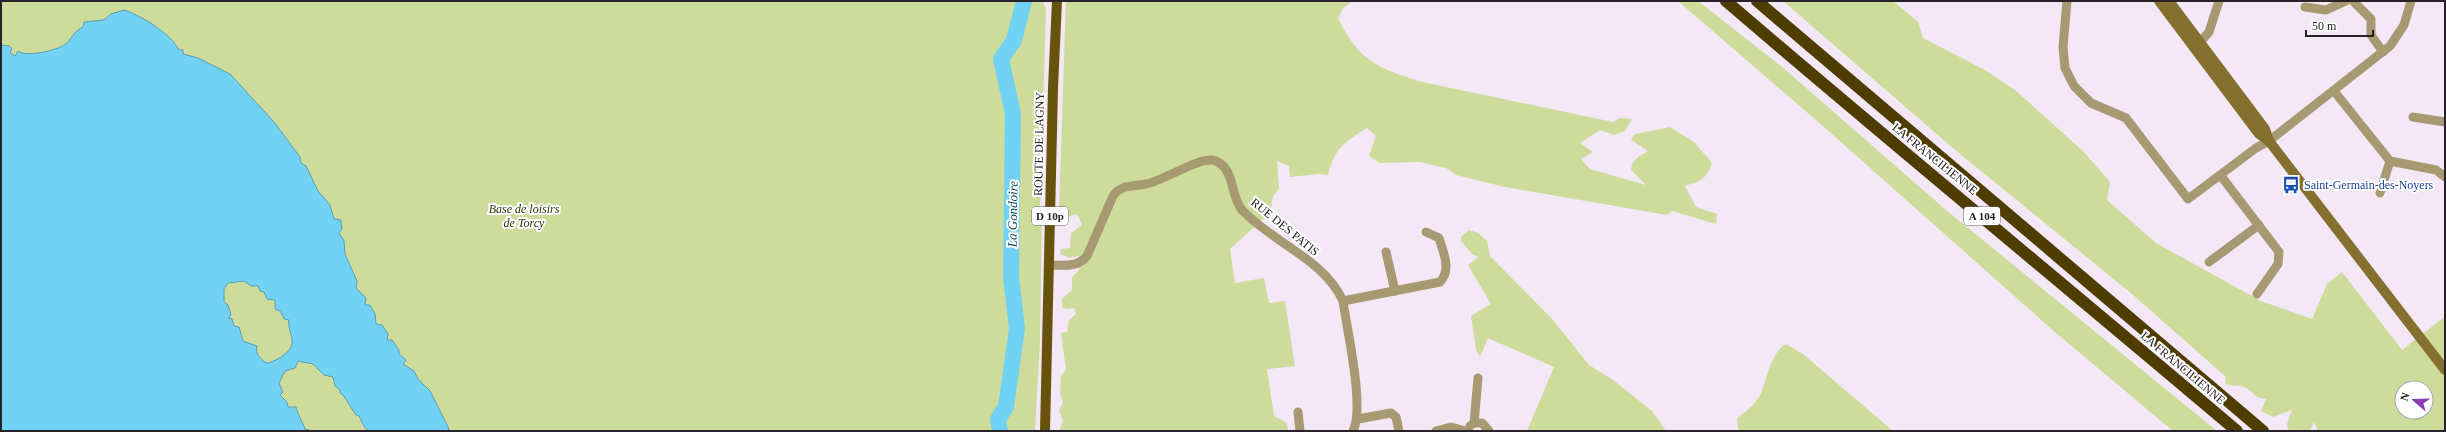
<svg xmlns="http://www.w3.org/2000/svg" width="2446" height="432" font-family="Georgia,serif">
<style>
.green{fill:#cddc9b;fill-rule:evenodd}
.water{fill:#72d2f4;stroke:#5b9db6;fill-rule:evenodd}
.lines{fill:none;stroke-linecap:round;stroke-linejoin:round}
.river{stroke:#72d2f4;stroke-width:16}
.street{stroke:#a79971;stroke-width:9}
.secondary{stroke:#857030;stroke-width:10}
.primary{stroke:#68530d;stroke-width:10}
.highway{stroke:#4e3c00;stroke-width:12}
.labels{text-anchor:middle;stroke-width:4;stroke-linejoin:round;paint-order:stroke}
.shield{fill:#fff;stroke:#676468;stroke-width:1}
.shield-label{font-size:11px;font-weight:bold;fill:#262227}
.street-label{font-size:12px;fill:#262227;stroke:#fff}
.transit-label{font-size:12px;fill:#164399;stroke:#fff;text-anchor:start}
.park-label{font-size:12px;font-style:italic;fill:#2b3308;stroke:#fff}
.water-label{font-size:13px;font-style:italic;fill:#034052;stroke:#fff}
</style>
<rect width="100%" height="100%" fill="#f4e7f6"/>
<g class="green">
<path d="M1,1H1042L1046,8L1040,209L1042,215L1040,341L1035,431H1Z"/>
<path d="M1066,1H1353L1343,8L1338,18C1359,62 1378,68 1422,82L1613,122L1620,118L1632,119L1625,131L1614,135L1600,130L1580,143L1593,152L1581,159L1590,169L1646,185L1631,170C1632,159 1640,156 1648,151L1631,140L1635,134L1670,127L1694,142L1712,163C1705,181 1702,180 1685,186L1696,207L1717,214L1716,224L1672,211L1667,215L1505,187L1456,175L1446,168L1420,162L1380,163L1369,156L1376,136L1367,128C1343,143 1335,148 1328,175L1318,174L1290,177L1289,166L1277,161L1279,189L1273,196L1270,213L1230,249L1235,283L1264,278L1269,303L1285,301L1295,366L1267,369L1274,416L1287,423L1288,431H1059L1063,421L1059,410L1063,402L1060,393L1061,376L1066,370L1061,333L1067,332L1069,320L1076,314L1074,308L1066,309L1062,307V299L1072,290V277L1079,270V256L1070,258L1060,254L1061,249L1070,248L1071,233L1082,225L1077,214L1066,217L1061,216L1059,209Z"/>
<path d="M1678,1H1698L1781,66L1946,210L2217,431H2173L2056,333L1824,127Z"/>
<path d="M1783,1H1893L1918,22L1923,38L1985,70L2015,90L2083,151L2110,182L2107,200L2156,243L2261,301L2312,319L2327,284L2342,272L2402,350L2443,318L2445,321V431H2318L2314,422L2310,431H2289L2287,424L2292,410L2273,417L2261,411L2266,399C2253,398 2254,391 2244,387C2237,384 2232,388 2225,383L2226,377L2132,294L1954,149ZM2402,388H2426V412H2402Z"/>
<path d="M1469,230L1478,233L1487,241L1490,256L1553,320L1589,365L1613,380L1652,411L1666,431H1527L1554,367L1488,338L1480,357L1476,350L1471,316L1491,304L1468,265L1479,257L1472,254L1461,241V237Z"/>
<path d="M1786,344L1803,354L1893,431H1741L1738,429L1737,418C1747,411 1756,404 1761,393C1767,379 1771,352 1786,344Z"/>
</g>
<path class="water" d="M124,10C142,16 170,33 179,50H183V54L198,58L230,74L274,122L300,157L301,163L306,166L318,191L330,205L334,219L341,220L342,229L339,233L344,241L345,254L357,281L356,288L366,298L365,305H370L375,314L376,324L382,325L388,334L387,340H392L399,350V354L406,360L403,364L414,371L418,379L430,391L449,429L447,431H369L365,428L359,416L356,415L343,395L340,393V390L335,386L333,377L324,375L313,364L298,361L295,368L285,371L279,383L283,392L280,395L287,402L288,407H296C297,413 303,423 305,429L312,431H1V45L9,46L12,49L10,53L15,56L18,51C26,58 61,50 68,42C72,37 77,29 83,27L84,22L104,20L111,14ZM244,281L251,286H258L260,291L264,292L267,299L275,300V309L280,311L284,319L289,320C287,326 293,336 292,344C291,353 273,363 266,363C260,358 255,354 257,346L243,341L239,327L234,326L232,319L229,318L231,315L228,305L224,302V289L228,283Z"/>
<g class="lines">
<path class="river" d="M1000,431L998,419L1006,407L1017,328L1011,277L1013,114L1001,59L1014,40L1024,1"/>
<g class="street">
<path d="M2067,1L2063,47L2065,68L2074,86L2091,103L2126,118L2188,199L2256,148L2269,141L2390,46L2404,25L2411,1"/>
<path d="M2353,1L2371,19V35L2383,52"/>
<path d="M2305,7L2326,10L2346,1"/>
<path d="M2196,47L2209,32L2219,1"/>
<path d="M2334,91L2390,161L2436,170L2445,177"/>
<path d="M2413,117L2445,122"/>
<path d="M2221,176L2279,252L2278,264L2257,294"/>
<path d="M2380,193L2390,161"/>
<path d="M1386,252L1395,291"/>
<path d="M2209,262L2259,225"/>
<path d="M1049,265C1063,265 1077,268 1087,256L1113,196C1121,184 1133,187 1146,184C1166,180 1201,155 1216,161C1235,169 1230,196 1242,210C1273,243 1324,259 1343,301C1347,330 1365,408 1353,431"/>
<path d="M1343,301L1440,282C1452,269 1443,252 1439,238L1426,232"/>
<path d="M1298,412L1300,431"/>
<path d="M1358,419L1391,413L1396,417L1399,431"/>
<path d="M1474,423L1478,378"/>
<path d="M1470,426L1474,423H1482L1489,431"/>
<path d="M1436,431L1451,427L1465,431"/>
</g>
<g class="secondary">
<path d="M2159,1L2259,134L2269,141L2445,370"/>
<path d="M2169,1L2265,129L2269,141"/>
</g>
<path class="primary" d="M1045,431L1053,88L1057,1"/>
<g class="highway">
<path d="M1726,1C1895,146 2067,287 2237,431"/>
<path d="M1757,1L2263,431"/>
</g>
</g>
<defs>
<g id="bus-bare" transform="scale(1.38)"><path d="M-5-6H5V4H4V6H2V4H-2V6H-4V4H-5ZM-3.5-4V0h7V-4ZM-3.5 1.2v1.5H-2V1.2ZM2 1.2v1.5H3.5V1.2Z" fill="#1a4fb4" stroke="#fff" stroke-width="2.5" paint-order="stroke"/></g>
</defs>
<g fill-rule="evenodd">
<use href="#bus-bare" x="2291" y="185"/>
</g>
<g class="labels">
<g class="shield">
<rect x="1032" y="207" width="36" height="18" rx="3"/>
<rect x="1964" y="207" width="36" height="18" rx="3"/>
</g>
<g class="shield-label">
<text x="1050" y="220">D 10p</text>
<text x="1982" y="220">A 104</text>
</g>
<g class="street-label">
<text transform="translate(1039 144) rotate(-89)" y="4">ROUTE DE LAGNY</text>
<text transform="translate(1935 159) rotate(39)" y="4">LA FRANCILIENNE</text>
<text transform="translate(1285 227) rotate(39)" y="4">RUE DES PATIS</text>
<text transform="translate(2183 368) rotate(40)" y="4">LA FRANCILIENNE</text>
</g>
<g class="transit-label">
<text x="2304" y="189">Saint-Germain-des-Noyers</text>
</g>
<g class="park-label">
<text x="524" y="213">Base de loisirs<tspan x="524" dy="14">de Torcy</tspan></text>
</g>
<g class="water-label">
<text transform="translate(1012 214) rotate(-89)" y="5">La Gondoire</text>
</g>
</g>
<rect width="2446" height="432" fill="none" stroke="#262227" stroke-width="4"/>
<g transform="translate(2414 400) rotate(290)"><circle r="19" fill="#ffffff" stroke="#a8a7a9"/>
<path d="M0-3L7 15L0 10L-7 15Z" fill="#883fb1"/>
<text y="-6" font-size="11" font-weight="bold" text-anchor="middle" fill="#262227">N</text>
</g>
<path d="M2306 30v6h67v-6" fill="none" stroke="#262227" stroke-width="2"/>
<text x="2312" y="30" font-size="12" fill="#262227" stroke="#ffffff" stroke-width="3" paint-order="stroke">50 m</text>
</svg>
